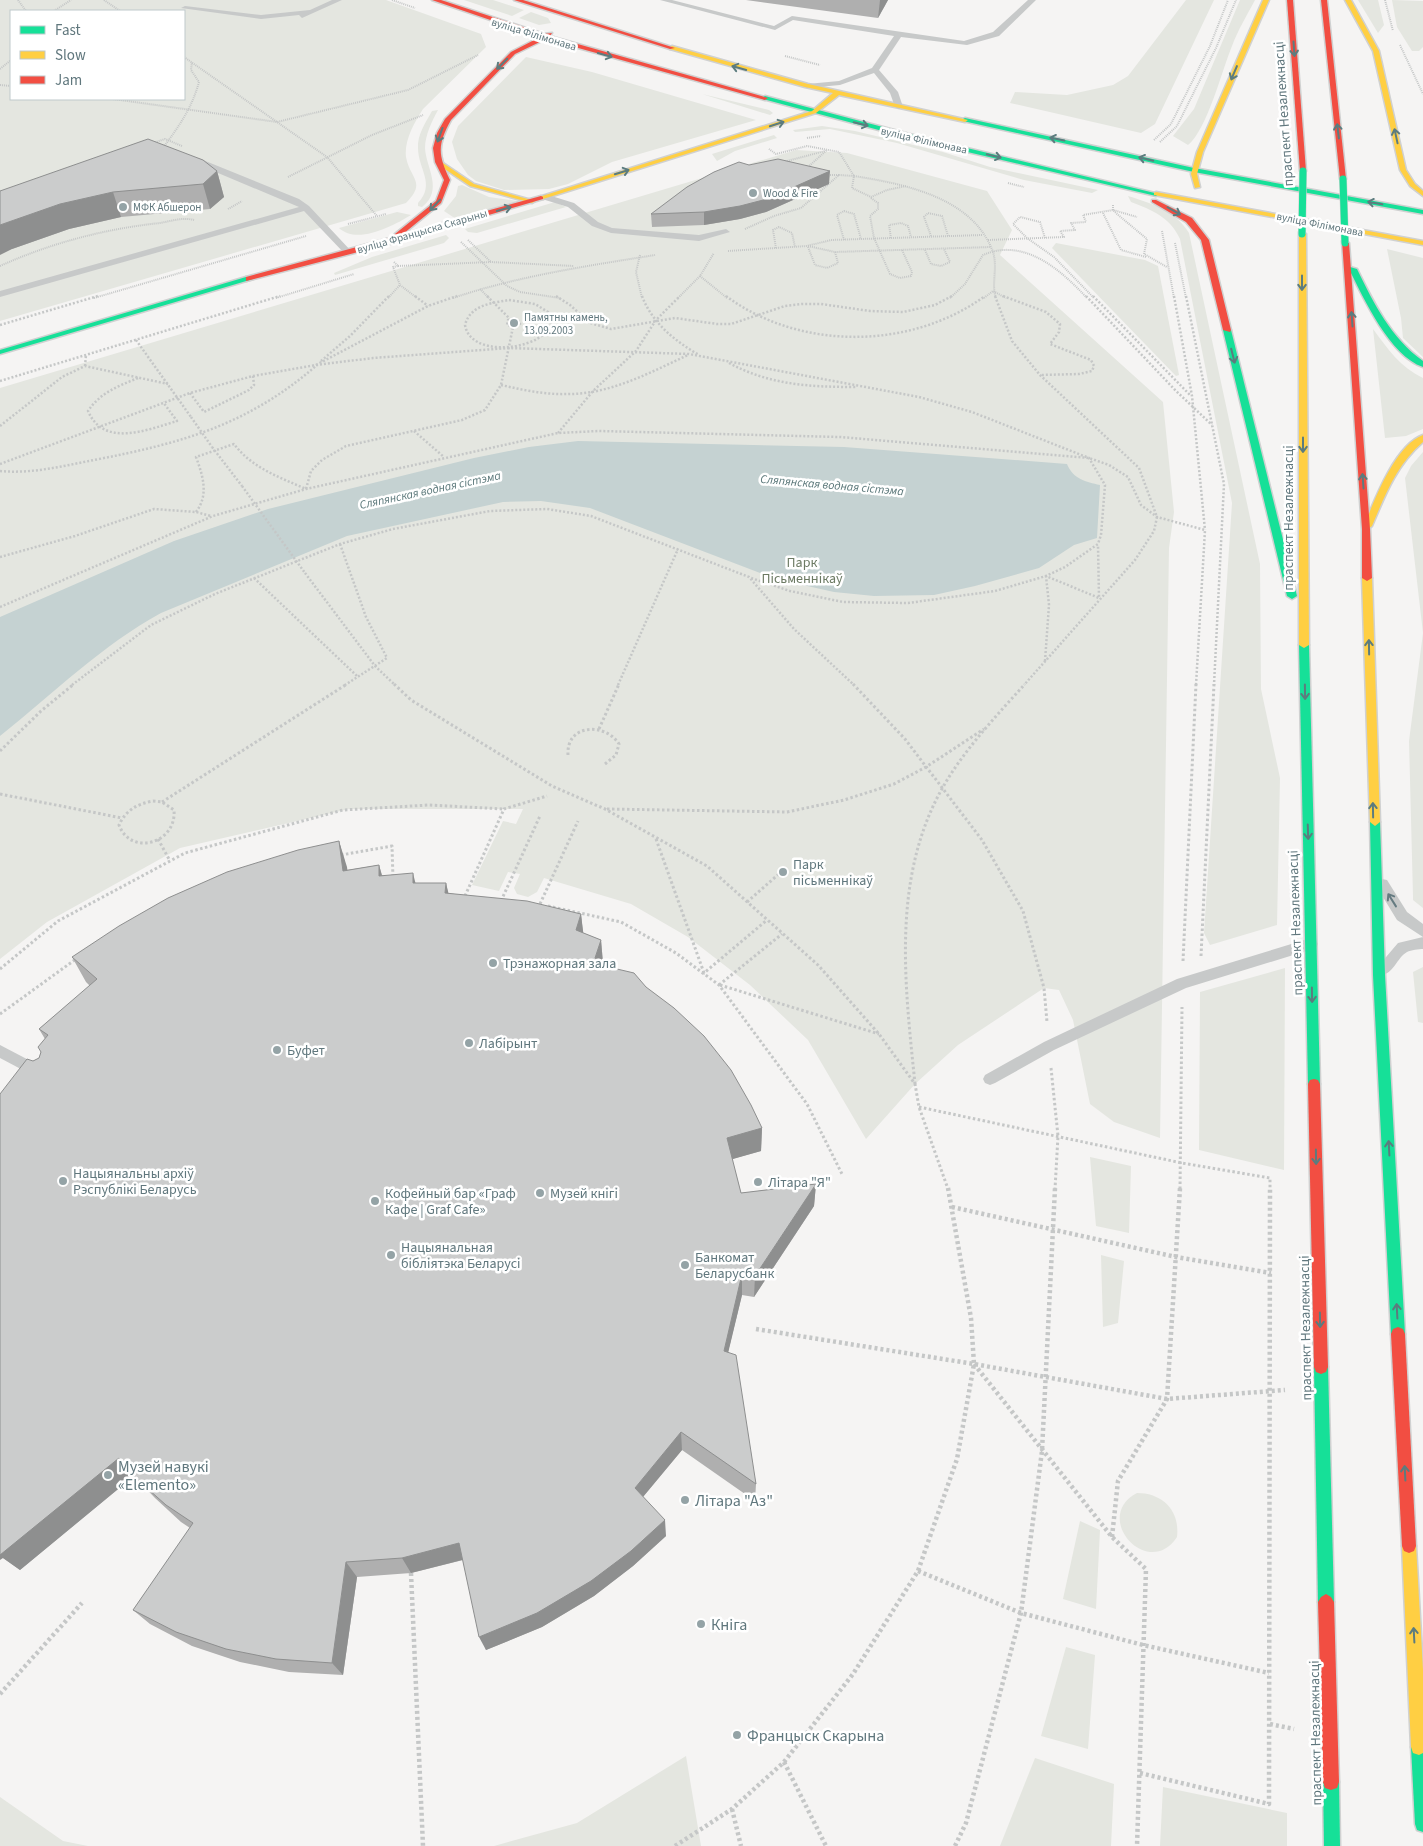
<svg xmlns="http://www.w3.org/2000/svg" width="1423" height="1846" font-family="'Source Sans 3',sans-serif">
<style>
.green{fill:#e4e6e0;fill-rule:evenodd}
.water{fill:#c5d2d2}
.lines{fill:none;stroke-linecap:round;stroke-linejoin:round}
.fast-casing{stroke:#d0d1d1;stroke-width:3}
.slow-casing{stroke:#d0d1d1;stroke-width:3}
.jam-casing{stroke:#d0d1d1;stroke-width:3}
.path-far3{stroke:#c5c7c7;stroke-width:2;stroke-dasharray:1 1;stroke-linecap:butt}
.path-far2{stroke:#c5c7c7;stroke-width:2.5;stroke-dasharray:2 2;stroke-linecap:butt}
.path-far1{stroke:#c5c7c7;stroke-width:3;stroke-dasharray:2.5 2.5;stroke-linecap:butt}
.path{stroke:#c5c7c7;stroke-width:4.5;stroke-dasharray:3 3;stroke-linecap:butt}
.lane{fill:#c7c9c9;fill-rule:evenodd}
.fast{fill:#16e098;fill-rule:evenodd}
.slow{fill:#ffcf43;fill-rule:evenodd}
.jam{fill:#f24e42;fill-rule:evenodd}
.fast-bridge-casing{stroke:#cfd0d0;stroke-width:8;stroke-linecap:butt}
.path-bridge{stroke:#c5c7c7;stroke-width:2.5;stroke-dasharray:2 2;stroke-linecap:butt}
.fast-bridge{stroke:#16e098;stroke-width:7}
.wall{fill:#afafaf}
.shaded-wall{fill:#8e8f8f}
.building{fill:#cbcccc;stroke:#8e8f8f}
.oneway{stroke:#5c7c7e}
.oneway2{stroke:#657b81}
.poi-dot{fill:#94a3a6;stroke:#fff;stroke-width:2}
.labels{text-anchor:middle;stroke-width:5;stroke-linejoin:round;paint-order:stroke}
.far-street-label{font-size:11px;fill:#60777d;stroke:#fff}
.far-poi-label{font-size:11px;fill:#60777d;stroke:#fff;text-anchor:start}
.far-water-label{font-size:12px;font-style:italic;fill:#5a7779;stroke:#fff}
.street-label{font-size:14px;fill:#60777d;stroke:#fff}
.park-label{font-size:14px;fill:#6c7a63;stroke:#fff}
.poi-label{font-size:14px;fill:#60777d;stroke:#fff;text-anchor:start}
.near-poi-label{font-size:16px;fill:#60777d;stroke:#fff;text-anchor:start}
</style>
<rect width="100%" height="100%" fill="#f5f4f3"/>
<g class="green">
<path d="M0,0H386L481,34L486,47L423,109C414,123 404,141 406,157C410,179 427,182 406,203L0,321ZM11,11H184V99H11Z"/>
<path d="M464,0H493L524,10L512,16Z"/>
<path d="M1186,0H1214L1155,124L1141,133L1010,103L1015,92L1067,95L1113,85L1128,76Z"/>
<path d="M1240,0H1255C1247,15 1238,30 1232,46C1222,70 1207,130 1188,145L1173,136L1194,109Z"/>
<path d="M1358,0H1378L1384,25L1378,33Z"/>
<path d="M1392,0L1423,1V47L1419,51H1412L1397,27Z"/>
<path d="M531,12L548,18L551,23L539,25L519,18Z"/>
<path d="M526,57L592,72L756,120L612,162L568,184L549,189L504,190L476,181L468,175L457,159L452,142L458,126Z"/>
<path d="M702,94L769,110L773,113L770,115Z"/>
<path d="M438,110C432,121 425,135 425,148C426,168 444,190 422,207L418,206V203C436,184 418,169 418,148C417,135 426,122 432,111Z"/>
<path d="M822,126L855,131L943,152L990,167L1098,190L1092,193L1024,180L897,143L830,129L795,132L793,130Z"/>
<path d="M774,135L777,138L735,151L717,161L712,154Z"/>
<path d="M796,150L847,153L987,191L1012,230L1000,255L1163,402L1174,512L1169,548L1160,1138L1114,1122L1090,1104L1073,1020L1059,990L1044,988L958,1045L915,1084L866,1139L808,1040L750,985L688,937L631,904L544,878L537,892L528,897L517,894L514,888L520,874L508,872L499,891L472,885L503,821L516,824L523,809H349L180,848L47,922L0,959V388Z"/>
<path d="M462,185L489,197L518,201L456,219L444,211L456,196L458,186Z"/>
<path d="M1128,196C1151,203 1176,211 1189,233L1260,564L1261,689L1280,778L1277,925L1210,945L1204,933L1232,503L1180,239C1170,217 1152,210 1131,202Z"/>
<path d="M555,202L566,207L477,233L468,232L465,229Z"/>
<path d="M397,212L411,215C393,226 357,245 339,228Z"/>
<path d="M446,235L449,238L444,243L335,275L334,273L372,257Z"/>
<path d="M1056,243L1145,260L1158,266L1179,375L1176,376L1052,248Z"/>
<path d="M1387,249L1423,258V357L1403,338L1401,318Z"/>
<path d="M1373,329C1388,349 1400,367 1423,378V429L1406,436L1385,438Z"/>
<path d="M1423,452V908L1413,900V896L1409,741L1423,633L1405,478L1411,466Z"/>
<path d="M1423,967V1023L1418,1022L1413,972Z"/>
<path d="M1285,968L1284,1170L1199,1150L1200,992Z"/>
<path d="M1090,1157L1131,1166L1129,1233L1096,1226Z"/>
<path d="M1101,1255L1124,1261L1118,1323L1103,1327Z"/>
<path d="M1137,1493C1163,1493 1180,1511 1177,1537C1148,1581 1091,1517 1137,1493Z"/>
<path d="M1080,1521L1100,1530L1096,1609L1063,1599Z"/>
<path d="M1066,1647L1095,1655L1088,1749L1041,1736Z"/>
<path d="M686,1756L701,1846H494L577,1823Z"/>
<path d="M1035,1758L1114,1784L1111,1846H1000Z"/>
<path d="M1163,1787L1287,1813V1846H1160Z"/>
<path d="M0,1797L63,1841L88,1846H0Z"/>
</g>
<path class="water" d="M578,441L844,447L1067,464C1073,479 1086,482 1100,485L1097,538L1074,545L1039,568L975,586L934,595L874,596L834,592L776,579L590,508L541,501L503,502L347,536L161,613C102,645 53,694 0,736V617L174,541L268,509L474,458L529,447Z"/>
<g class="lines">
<g class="fast-casing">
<g id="fast">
<path d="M765,96L917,136L1159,194L1156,196L916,140L763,99V97Z"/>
<path d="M965,118L1194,168L1423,210V214L1194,172L963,121V119Z"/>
<path d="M1350,267L1357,269C1374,304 1391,338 1423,361V367C1390,356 1364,299 1349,269Z"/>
<path d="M246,277L253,279L0,354V350Z"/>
<path d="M1224,328L1231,330L1297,596L1292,599L1287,596L1223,330Z"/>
<path d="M1304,642L1309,645L1320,1084L1318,1088L1314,1089L1310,1088L1308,1084L1299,645Z"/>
<path d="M1375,818L1380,822L1385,975L1405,1334L1403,1339L1398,1341L1393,1339L1391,1334L1373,975L1370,822Z"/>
<path d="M1321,1360L1326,1362L1328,1367L1334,1602L1331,1607L1326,1610L1321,1607L1318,1602L1314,1367L1316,1362Z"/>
<path d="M1419,1739L1423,1741V1832L1417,1830L1415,1824L1411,1747L1413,1741Z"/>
<path d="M1331,1774L1337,1776L1339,1782L1340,1846H1324L1323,1782L1325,1776Z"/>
</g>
</g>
<g class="slow-casing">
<g id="slow">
<path d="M1263,0H1269L1203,152L1197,174L1200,187L1195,188L1191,174L1197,152Z"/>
<path d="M1345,0H1351L1379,51L1406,170L1415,184L1423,191V196L1410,186L1400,170L1373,51Z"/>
<path d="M672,46L808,84L968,120L965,122L839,95L816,113L543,199H539V197L812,111L833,93L805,87L670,49L669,48Z"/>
<path d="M436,161H440L474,184L535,201L532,203L470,186L436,163Z"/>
<path d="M1156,192L1423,241V245L1154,195V193Z"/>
<path d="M1299,232L1306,234L1309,645L1304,648L1299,645Z"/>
<path d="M1423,435V442C1397,464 1385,495 1372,526L1368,529L1365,528L1364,526C1374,501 1395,445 1423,435Z"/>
<path d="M1367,575L1372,578L1380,822L1375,826L1370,822L1362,578Z"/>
<path d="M1409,1539L1414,1541L1416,1546L1423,1670V1753L1419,1755L1413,1753L1411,1747L1402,1546L1404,1541Z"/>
</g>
</g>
<g class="jam-casing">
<g id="jam">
<path d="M432,0H441L544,34L552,33L550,36L560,39L768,98L765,100L546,39L515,54L451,120C437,145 438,155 450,180L441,203L403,234L541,196L543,197V199L393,243L246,281V277L390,238L436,201L444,180L435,162L433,148L437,133L445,119L511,52L540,37Z"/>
<path d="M514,0H523L675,48L670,49Z"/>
<path d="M1287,0H1293L1306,171L1303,173L1300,171Z"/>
<path d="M1321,0H1327L1346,179L1343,181L1340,179Z"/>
<path d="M1152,200H1156L1192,218L1209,240L1231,330L1230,332L1223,330L1201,240L1186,222L1152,202Z"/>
<path d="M1342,241L1349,243L1370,529L1372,578L1367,581L1362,578V529Z"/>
<path d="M1314,1079L1318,1080L1320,1084L1328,1367L1326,1372L1321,1374L1316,1372L1314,1367L1308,1084L1310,1080Z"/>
<path d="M1398,1327L1403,1329L1405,1334L1416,1546L1414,1551L1409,1553L1404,1551L1402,1546L1391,1334L1393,1329Z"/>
<path d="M1326,1594L1331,1597L1334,1602L1339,1782L1337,1788L1331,1790L1325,1788L1323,1782L1318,1602L1321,1597Z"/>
</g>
</g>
<g class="path-far3">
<path d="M18,0L26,11"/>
<path d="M104,0L120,11"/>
<path d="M392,0L415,8"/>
<path d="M1385,0L1393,31"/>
<path d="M54,11L71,0"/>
<path d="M1400,45L1423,94"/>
<path d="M785,56L820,65"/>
<path d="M184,57L327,157L377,216"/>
<path d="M0,69L11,60"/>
<path d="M0,85L11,86"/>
<path d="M113,99L277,122L408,90L478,55"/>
<path d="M807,138L821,136"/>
<path d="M1154,140L1171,124L1210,46L1228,0"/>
<path d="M1160,142L1177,126L1216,48L1236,0"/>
<path d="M153,143L165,139L182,146"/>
<path d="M162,149C178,128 192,108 199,82L191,70L192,62"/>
<path d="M783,162L825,151"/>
<path d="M812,168L808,167L827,150"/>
<path d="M826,175H839"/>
<path d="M288,177L372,135L423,115"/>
<path d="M1008,183L1024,187"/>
<path d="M906,186L887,190L871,197L852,188L854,176C904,184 973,197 993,252C998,268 991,285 996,298"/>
<path d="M871,198L878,203V209L870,216L874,238L890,274L900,278L911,276L912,272L902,250"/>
<path d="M1113,205V210L1117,214L1147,239L1144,254L1167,267"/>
<path d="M228,209L242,201"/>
<path d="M1103,213L1121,250L1146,257"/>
<path d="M348,224L386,214"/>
<path d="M745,229L774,216L801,208L839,175L854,176L839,152L807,146L776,154L769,149"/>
<path d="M1162,231L1174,298"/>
<path d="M931,236L924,217L928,213L942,216L948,236"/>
<path d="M891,238L889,225L901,223L908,226L911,237"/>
<path d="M1045,238L1040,222L1020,217L1013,224L1027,238L1054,257L1094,298"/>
<path d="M468,240L491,262"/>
<path d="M844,240L837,215L844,211L854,214L861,239"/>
<path d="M988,240L1064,237L1060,231L1075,230L1071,223L1086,222L1083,215L1113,210L1137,217"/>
<path d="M461,242L507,286L520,292L560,298"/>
<path d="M1175,243L1186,298"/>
<path d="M808,246L835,252L991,247"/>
<path d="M808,247L815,265L827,268L838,263L835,252"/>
<path d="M776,248L773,230L779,227L792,233L795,247"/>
<path d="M925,250L931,264L941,266L950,262L944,249"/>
<path d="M728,251L807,246L831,240L982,235"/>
<path d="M640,255L636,272L642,298"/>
<path d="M394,262L398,266L393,267L400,285L417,298"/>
<path d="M0,266C51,243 104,229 160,223C171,221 183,217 194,220"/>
<path d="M398,266L491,262L574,266"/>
<path d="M700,276L727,298"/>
<path d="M480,289L489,298"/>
<path d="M94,298L306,236"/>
<path d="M276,298L354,274"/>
<path d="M388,298L400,285"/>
<path d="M453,298C518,276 587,266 655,255"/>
<path d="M678,298L700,276L714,253"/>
<path d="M950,298L965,284L983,255C1024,237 1061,270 1087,298"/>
<path d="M984,298L993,291L1006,298"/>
</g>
<g class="path-far2">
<path d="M415,296L428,306"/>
<path d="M487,296L510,319"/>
<path d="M556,296L570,305L590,323L611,329L675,318L717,324H731L785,306L802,304H821L870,311L903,312L935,305L952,296"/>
<path d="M642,296C652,323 675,341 699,355"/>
<path d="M726,296C800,351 911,350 985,296"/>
<path d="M995,296L1012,341L1040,375L1139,468L1157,517L1154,531L1135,560L1024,685"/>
<path d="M1003,296L1046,312L1060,324L1059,332L1050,344L1091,360L1094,366L1092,371L1079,374L1040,375"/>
<path d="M1086,296L1176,391L1212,425"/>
<path d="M1093,296L1191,396"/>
<path d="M1174,296L1192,396L1205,530"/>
<path d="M1186,296L1224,484L1214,685"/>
<path d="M509,300L535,304L548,312L551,322C550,325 548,329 546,332C529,351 470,356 465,325C470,305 492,303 509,300Z"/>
<path d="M515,318L521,323L516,327L507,325L508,320Z"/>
<path d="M0,325L98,296"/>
<path d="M136,340L191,417"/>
<path d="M321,361L350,336L389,296"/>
<path d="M729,363C770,385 810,387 856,387"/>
<path d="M316,365L373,358L509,348L689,354L919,397L972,412L1089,458L1105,485L1101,535L1098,544L1065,567L1046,576L995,591L908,603L843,602L790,591L751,578"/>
<path d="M85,366L86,355"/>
<path d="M138,378C118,386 100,393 88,411C104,448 147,430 177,421L163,402"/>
<path d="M0,381L280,296"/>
<path d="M501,385C523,390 546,395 569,394C611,394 651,372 688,355"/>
<path d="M190,393L204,412L249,390L254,385L253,376"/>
<path d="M0,426L62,377L85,366L168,384"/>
<path d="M414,431L444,457"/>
<path d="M558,433L593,391L636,351L656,320L680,296"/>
<path d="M212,447L242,486"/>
<path d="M0,464L190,393L253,376L316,365L428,306L457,296"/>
<path d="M0,471C32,474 63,466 94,460C182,443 248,425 317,365"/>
<path d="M196,512C209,495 203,476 196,457L234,444C252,468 279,477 306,489L311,471L322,460L346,446L462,420L485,410L501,385L513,327"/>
<path d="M340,544L366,617L387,658L345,685"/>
<path d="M0,557L75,536L154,509L196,512L211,516"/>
<path d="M305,573L375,666L395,685"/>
<path d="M254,578L357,676"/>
<path d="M0,607L213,516L306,489L558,433L599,431L840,437L1089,458L1109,465L1128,477L1141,505L1157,517L1205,530L1196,685"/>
<path d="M1045,661L1049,605L1046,576L1099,598L1098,545"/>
<path d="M72,685L151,625L215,594L340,544L393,529L490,511L547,509L591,516L749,577L794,629L854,685"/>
<path d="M618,685L678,549"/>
</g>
<g class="path-far1">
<path d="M394,684L411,700L552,786L605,809L707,866L818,965L879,1034L915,1084L919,1107L948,1189"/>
<path d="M853,684L905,739L982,840L1023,911L1044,988L1047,1022"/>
<path d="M599,729L619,684"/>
<path d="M0,751L41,711L74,684"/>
<path d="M568,755C566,724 605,722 619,744L616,755L605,764"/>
<path d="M0,794L122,818"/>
<path d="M153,801L162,802L174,810C177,843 131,857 119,825C126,810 137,804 153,801Z"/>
<path d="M162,802L347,684"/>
<path d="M607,809L787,812L844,800L894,784L926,767L984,729"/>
<path d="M158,839L170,861"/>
<path d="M656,839L704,973L767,920"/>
<path d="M341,855L392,846L393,879"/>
<path d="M465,896L504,809L547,796"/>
<path d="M501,901L540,816"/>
<path d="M747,902L780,873"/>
<path d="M540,904L578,821"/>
<path d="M548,906L621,922L676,953L719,985L807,1104L843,1176"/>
<path d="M1201,956L1214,684"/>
<path d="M1183,961L1196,684"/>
<path d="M0,969L58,921L185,853L343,810L429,805L504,809"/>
<path d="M719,985L782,934"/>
<path d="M720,985L879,1034"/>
<path d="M0,1014L76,959"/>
<path d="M1051,1068L1058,1136L1055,1189"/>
<path d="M915,1084C905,985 891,878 943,787C964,750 997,715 1025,684"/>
<path d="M919,1107L1182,1163L1270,1178V1189"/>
<path d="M1180,1189L1182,1007"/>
</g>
<g class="path">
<path d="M952,1207L1176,1257L1271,1273"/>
<path d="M756,1329L974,1364L1167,1399L1285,1390"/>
<path d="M974,1364L1112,1537L1146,1569L1137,1846"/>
<path d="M1112,1537L1118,1481L1167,1399L1180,1188"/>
<path d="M918,1571L1021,1613L1143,1645L1269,1673"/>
<path d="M411,1573L423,1846"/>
<path d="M0,1694L82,1603"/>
<path d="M1270,1724L1294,1729"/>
<path d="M784,1762L826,1846"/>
<path d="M1140,1773L1269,1804L1270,1188"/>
<path d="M732,1809L741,1846"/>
<path d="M675,1846L732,1809L784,1762L853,1674L918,1571L957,1459L974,1364L971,1318L948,1188"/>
<path d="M955,1846L966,1823L1021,1613L1042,1451L1055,1188"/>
</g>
<g class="lane">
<path d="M332,0H342L302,18L299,15L261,19L181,8L185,6L261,15L310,10Z"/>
<path d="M660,0H672L774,26L792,16L964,41L993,32L1028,0H1036L999,36L967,45L901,37L879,70L898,92L903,107L899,109L895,107L890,93L874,73L840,85L807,88L803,86L807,84L839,81L872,68L894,36L793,20L775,30Z"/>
<path d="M192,158H198L299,199L309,206L352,252L345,254L304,211L0,297V291L299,207L192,162Z"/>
<path d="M545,194L574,203L598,222L612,228L699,235L726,229L730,232L699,241L611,233L592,226L568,207L542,199L541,197Z"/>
<path d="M1382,879L1387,880L1407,912L1423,924V949C1419,949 1411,950 1407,952C1396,958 1392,979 1377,974L1375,970L1398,943L1423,937L1397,920L1375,884Z"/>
<path d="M1311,938L1316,940L1318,944L1316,948L1186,988L1054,1050L995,1083L990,1085L985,1083L983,1079L985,1075L1044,1042L1177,979Z"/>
<path d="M0,1045L44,1068L46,1072L44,1076L39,1078L34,1076L0,1058Z"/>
</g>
<use href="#fast" class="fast"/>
<use href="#slow" class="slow"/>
<use href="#jam" class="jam"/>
<g class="fast-bridge-casing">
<g id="fast-bridge">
<path d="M1343,179L1345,243"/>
<path d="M1302,234L1303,171"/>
</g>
</g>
<g class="path-bridge">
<path d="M191,417L212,447"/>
<path d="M242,486L305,573"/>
</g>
<use href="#fast-bridge" class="fast-bridge"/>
</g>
<g class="wall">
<path d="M746,0H888L878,18Z"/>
<path d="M749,165L829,184L766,212L740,219L704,225L652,227L651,214Z"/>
<path d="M217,171L224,197L210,209L121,217L69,229L12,249L0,191Z"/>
<path d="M339,841L347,870L379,865L382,875L416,883H446L448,893L581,914L583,933L601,940L603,962L762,1128L761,1151L732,1159L741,1193L816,1184L814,1206L754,1297L742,1295L728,1352L756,1484L755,1501L682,1450L643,1497L666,1536L633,1566L594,1596L542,1627L486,1650L463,1560L411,1573L357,1577L343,1675L289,1672L240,1662L192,1646L150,1624L133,1610L190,1528L181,1522L155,1498L134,1476L20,1570L3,1558L33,1061L39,1058L45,1039L39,1029L90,986L86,982L72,957Z"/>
</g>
<g class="shaded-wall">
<path d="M880,0H888L878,18Z"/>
<path d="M217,171L224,197L210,209L203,184Z"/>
<path d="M830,171L829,184L766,212L740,219L704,225V212Z"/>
<path d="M113,192L121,217L69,229L12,249L0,255V225L60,204Z"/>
<path d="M339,841L347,867L351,896L343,871Z"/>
<path d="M379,865L386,891L379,876Z"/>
<path d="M413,873L419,898L413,883Z"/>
<path d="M446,883L452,908L445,893Z"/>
<path d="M581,914L584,939L576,930Z"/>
<path d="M601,940L603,965L595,958Z"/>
<path d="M762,1128L761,1151L726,1161L727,1138Z"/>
<path d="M816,1184L814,1206L754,1297L755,1276Z"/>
<path d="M742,1274V1295L724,1370V1351Z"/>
<path d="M681,1432L682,1450L637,1504L635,1488Z"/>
<path d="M119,1458L135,1475L20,1570L3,1558L0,1560V1547Z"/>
<path d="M665,1520L666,1536L633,1566L594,1596L542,1627L486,1650L479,1637Z"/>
<path d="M459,1543L466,1559L411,1573L402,1558Z"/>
<path d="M346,1562L357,1577L343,1675L332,1663Z"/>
</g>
<g class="building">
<path d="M148,139L203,160L217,171L203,184L113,192L60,204L0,225V191Z"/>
<path d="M778,159L830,171L767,199L740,206L704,212L651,214L687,187L714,172L739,162L749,165Z"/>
<path d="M339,841L343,871L379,865V876L413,873V883H446L445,893L527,901L581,914L576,930L601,940L595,958L617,969L634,973L646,987L674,1008L704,1036L731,1070L751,1105L762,1128L727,1138L741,1193L816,1184L755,1276L742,1274L724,1351L736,1355L756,1484L681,1432L635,1488L665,1520L631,1551L591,1581L537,1613L479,1637L459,1543L402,1558L346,1562L332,1663L276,1659L226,1649L176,1632L133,1610L193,1523L166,1505L139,1481L119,1458L0,1555V1094L27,1059L33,1061L39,1058L41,1052L38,1047L48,1035L39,1029L97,979L72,957L119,926L168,898L227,872L298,850Z"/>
</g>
<defs><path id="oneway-shaft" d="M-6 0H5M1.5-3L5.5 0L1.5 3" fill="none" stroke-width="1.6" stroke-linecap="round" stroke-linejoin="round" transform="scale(1.25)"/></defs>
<g class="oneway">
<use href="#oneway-shaft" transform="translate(1294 49) rotate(86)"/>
<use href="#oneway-shaft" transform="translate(605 55) rotate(16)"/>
<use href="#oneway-shaft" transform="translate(502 64) rotate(135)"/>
<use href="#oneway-shaft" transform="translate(739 68) rotate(-164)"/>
<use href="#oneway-shaft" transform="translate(1234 73) rotate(113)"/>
<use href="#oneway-shaft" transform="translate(777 124) rotate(-18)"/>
<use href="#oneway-shaft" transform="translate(861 124) rotate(14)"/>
<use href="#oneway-shaft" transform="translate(1338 131) rotate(-97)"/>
<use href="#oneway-shaft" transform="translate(440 135) rotate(110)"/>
<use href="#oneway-shaft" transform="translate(1396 136) rotate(-102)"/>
<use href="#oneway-shaft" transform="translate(1057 139) rotate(-168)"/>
<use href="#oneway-shaft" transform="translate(994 156) rotate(13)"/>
<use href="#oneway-shaft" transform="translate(1146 159) rotate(-167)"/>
<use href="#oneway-shaft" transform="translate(622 172) rotate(-17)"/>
<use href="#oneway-shaft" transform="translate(1375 203) rotate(-170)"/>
<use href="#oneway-shaft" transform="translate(435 205) rotate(133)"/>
<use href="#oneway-shaft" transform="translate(504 209) rotate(-16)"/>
<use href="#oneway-shaft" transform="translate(1174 211) rotate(30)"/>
<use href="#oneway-shaft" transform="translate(1302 283) rotate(90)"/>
<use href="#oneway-shaft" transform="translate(1352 319) rotate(-94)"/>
<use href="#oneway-shaft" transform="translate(1233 356) rotate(76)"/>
<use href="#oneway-shaft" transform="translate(1303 445) rotate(90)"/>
<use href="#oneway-shaft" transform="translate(1363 481) rotate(-94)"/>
<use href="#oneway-shaft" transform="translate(1369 647) rotate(-91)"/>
<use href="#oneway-shaft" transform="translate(1305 692) rotate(89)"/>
<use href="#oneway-shaft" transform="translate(1373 810) rotate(-91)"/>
<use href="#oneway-shaft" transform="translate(1308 832) rotate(88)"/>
<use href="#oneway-shaft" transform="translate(1312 995) rotate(89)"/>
<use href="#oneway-shaft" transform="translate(1389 1148) rotate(-93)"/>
<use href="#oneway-shaft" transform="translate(1316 1157) rotate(89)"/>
<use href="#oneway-shaft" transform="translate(1397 1311) rotate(-93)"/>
<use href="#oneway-shaft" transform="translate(1320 1320) rotate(89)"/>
<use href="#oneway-shaft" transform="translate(1405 1473) rotate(-93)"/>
<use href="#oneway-shaft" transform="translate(1414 1635) rotate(-93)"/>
</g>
<use class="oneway2" href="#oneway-shaft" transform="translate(1392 900) rotate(-122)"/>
<g class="poi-dot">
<circle cx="753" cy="193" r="5"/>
<circle cx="123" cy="207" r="5"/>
<circle cx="514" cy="323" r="5"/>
<circle cx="783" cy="872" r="5"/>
<circle cx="493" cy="963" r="5"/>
<circle cx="469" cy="1043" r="5"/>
<circle cx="277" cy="1050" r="5"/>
<circle cx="63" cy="1181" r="5"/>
<circle cx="758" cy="1182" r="5"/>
<circle cx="540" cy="1193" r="5"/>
<circle cx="375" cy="1201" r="5"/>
<circle cx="391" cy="1255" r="5"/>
<circle cx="685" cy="1265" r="5"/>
<circle cx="108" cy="1475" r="5"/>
<circle cx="685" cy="1500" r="5"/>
<circle cx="701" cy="1624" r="5"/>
<circle cx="737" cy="1735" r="5"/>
</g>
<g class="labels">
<g class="far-street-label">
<text transform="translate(534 34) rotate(17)" y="4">вуліца Філімонава</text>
<text transform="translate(924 140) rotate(13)" y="4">вуліца Філімонава</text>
<text transform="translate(1320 224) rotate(11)" y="4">вуліца Філімонава</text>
<text transform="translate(422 231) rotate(-16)" y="4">вуліца Францыска Скарыны</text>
</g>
<g class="far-poi-label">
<text x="763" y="197">Wood &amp; Fire</text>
<text x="133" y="211">МФК Абшерон</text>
<text x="524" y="321">Памятны камень,<tspan x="524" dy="13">13.09.2003</tspan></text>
</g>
<g class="far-water-label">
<text transform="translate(832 485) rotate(5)" y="4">Сляпянская водная сістэма</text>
<text transform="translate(430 490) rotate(-12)" y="4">Сляпянская водная сістэма</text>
</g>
<g class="street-label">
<text transform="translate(1283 114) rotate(-94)" y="5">праспект Незалежнасці</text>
<text transform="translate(1288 518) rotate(-90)" y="5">праспект Незалежнасці</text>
<text transform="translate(1295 923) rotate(-92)" y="5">праспект Незалежнасці</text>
<text transform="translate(1305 1328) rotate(-91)" y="5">праспект Незалежнасці</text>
<text transform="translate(1315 1733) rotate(-91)" y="5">праспект Незалежнасці</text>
</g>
<g class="park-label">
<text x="802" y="567">Парк<tspan x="802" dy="16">Пісьменнікаў</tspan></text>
</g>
<g class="poi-label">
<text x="793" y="869">Парк<tspan x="793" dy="16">пісьменнікаў</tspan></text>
<text x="503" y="968">Трэнажорная зала</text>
<text x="479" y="1048">Лабірынт</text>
<text x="287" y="1055">Буфет</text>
<text x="73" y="1178">Нацыянальны архіў<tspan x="73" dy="16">Рэспублікі Беларусь</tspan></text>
<text x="768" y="1187">Літара "Я"</text>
<text x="385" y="1198">Кофейный бар «Граф<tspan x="385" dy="16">Кафе | Graf Cafe»</tspan></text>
<text x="550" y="1198">Музей кнігі</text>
<text x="401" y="1252">Нацыянальная<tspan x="401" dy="16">бібліятэка Беларусі</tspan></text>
<text x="695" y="1262">Банкомат<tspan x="695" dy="16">Беларусбанк</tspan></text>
</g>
<g class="near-poi-label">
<text x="118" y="1472">Музей навукі<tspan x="118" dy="18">«Elemento»</tspan></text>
<text x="695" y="1506">Літара "Аз"</text>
<text x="711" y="1630">Кніга</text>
<text x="747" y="1741">Францыск Скарына</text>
</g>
</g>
<rect x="10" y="10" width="175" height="90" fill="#ffffff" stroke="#bfc9cb"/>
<rect x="20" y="26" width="25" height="8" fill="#16e098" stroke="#bfc9cb"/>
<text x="55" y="35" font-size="15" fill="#60777d">Fast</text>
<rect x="20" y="51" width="25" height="8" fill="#ffcf43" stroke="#bfc9cb"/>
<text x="55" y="60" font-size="15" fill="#60777d">Slow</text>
<rect x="20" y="76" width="25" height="8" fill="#f24e42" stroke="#bfc9cb"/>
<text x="55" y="85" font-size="15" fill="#60777d">Jam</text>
</svg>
